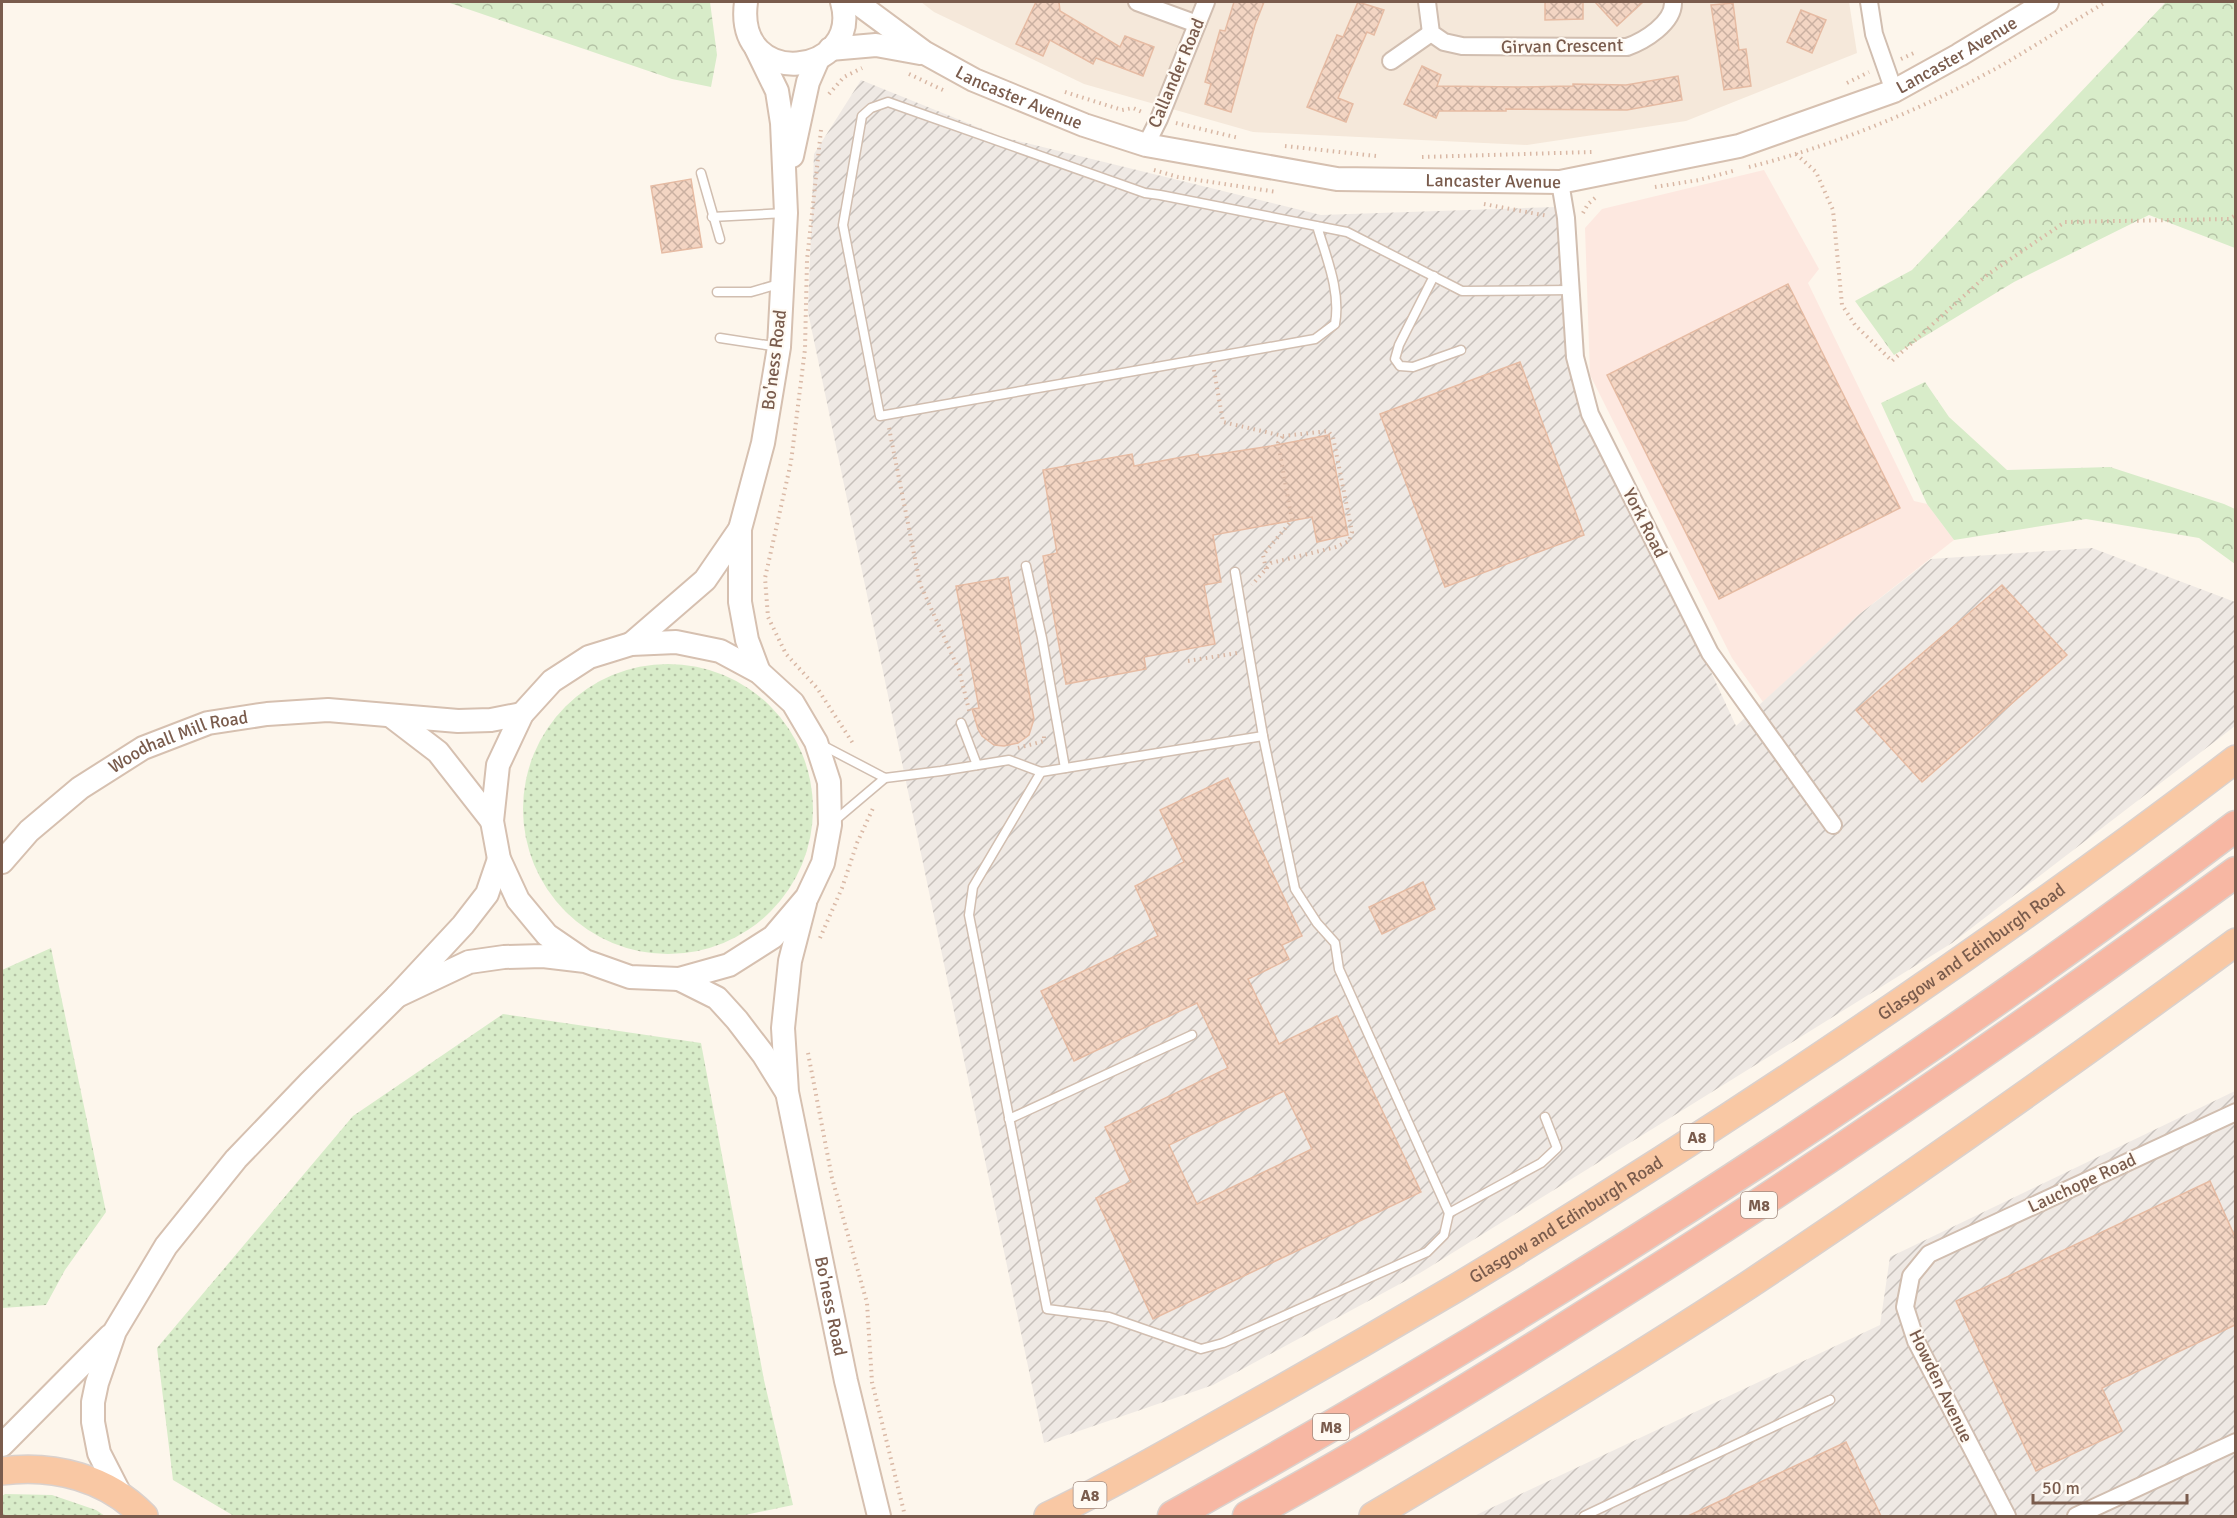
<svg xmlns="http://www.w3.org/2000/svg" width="2237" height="1518" font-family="Signika,sans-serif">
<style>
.residential{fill:#f5e8da}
.commercial{fill:#fde8e0}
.industrial{fill:url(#industrial-furrows)}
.grass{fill:url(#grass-dots)}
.forest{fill:url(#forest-crowns)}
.building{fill:url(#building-cross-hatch);stroke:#e6bba3;stroke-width:1.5;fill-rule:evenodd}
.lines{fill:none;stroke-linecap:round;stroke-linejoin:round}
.service-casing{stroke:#d1beb0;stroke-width:11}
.minor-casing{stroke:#d1beb0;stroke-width:20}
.secondary-casing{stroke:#d6c0b0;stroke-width:26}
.trunk-casing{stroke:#dad1cd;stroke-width:30}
.motorway-casing{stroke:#dad1cd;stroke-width:33}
.path{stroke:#d9b8a5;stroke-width:4;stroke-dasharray:1.5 4.5;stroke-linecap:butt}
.service{stroke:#fff;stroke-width:8}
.minor{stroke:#fff;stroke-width:16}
.secondary{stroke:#fff;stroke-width:22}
.trunk{stroke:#f9c8a4;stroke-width:27}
.motorway{stroke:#f7b7a3;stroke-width:30}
.labels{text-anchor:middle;stroke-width:4.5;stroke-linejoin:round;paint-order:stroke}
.shield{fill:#fffaf3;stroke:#a28b7f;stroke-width:1.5}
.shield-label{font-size:16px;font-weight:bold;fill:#7a5c4d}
.street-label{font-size:18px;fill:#7a5c4d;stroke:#fffaf3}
</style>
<defs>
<pattern id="industrial-furrows" width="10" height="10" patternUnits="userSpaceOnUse" patternTransform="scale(1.5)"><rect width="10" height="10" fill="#efe9e4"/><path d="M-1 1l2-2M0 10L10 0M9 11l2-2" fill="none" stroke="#c7c0bb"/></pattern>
<pattern id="grass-dots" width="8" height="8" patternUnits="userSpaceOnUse" patternTransform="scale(1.5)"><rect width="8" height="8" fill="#d8ecc9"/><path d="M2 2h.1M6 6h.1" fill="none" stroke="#b4c2a5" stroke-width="1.8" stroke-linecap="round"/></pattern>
<pattern id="forest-crowns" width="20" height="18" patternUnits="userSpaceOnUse" patternTransform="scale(1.5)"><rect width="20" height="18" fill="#d8ecc9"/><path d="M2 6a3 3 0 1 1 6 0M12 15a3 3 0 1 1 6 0" fill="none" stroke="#b4c2a5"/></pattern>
<pattern id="building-cross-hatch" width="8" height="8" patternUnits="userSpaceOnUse" patternTransform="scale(1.5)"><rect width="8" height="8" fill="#f3d5c3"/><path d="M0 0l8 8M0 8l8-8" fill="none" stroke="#cab0a1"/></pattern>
</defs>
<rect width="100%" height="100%" fill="#fdf6ec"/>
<path class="residential" d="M921,2H1849L1857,53L1686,121L1527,145L1253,132L1084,84L934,12Z"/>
<path class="commercial" d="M1764,170L1819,269L1808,283L1914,501L1927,504L1954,540L1857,616L1763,702L1732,658L1590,375L1585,228L1602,209Z"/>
<g class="industrial">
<path d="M861,80L1002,137L1321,215L1557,207L1579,386L1736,726L1857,616L1931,559L2092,548L2235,602V726L1952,943L1420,1273L1213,1385L1044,1443L808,312L814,154Z"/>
<path d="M2235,1091V1516H1474L1880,1325L1890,1257Z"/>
</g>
<g class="grass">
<circle cx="668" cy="809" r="145"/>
<path d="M51,948L106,1212L65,1270L46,1305L2,1308V970Z"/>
<path d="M503,1014L701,1043L764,1380L793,1505L740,1516H234L173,1480L157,1348L353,1116Z"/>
<path d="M5,1494L52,1495L96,1510L105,1516H2V1496Z"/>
</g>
<g class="forest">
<path d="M447,2H710L717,55L711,87L672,79Z"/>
<path d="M2166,2H2235V248L2149,215L2014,282L1894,355L1855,301L1912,270Z"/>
<path d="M1925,382L1949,417L2007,470L2110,467L2224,504L2235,509V564L2199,538L2086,519L1954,540L1927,504L1881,403Z"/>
</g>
<g class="building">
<path d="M1036,2H1059L1060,11L1120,47L1125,36L1154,47L1143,76L1096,58L1093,64L1050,40L1043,56L1016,44Z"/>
<path d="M1234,2H1264L1255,25L1231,112L1205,104L1211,84L1205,82L1220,30L1225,31Z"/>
<path d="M1358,2L1384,10L1374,35L1367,32L1338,98L1353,104L1346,122L1307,107L1337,35L1343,37Z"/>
<path d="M1545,2H1583V19L1545,20Z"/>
<path d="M1595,2H1643L1617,26Z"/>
<path d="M1733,3L1739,50L1746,49L1751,86L1724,90L1711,5Z"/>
<path d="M1801,10L1826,20L1812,53L1787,42Z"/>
<path d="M1422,66L1441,75L1437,86L1519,87L1573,86V84L1626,85L1678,76L1682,100L1627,110L1506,109V111H1439L1436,118L1404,104Z"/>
<path d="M691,179L702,247L662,253L651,186Z"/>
<path d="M1788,284L1900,508L1719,599L1607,375Z"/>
<path d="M1520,362L1584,535L1445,587L1380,414Z"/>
<path d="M1329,435L1348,535L1317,542L1312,517L1213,535L1221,582L1204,585L1215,644L1144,657L1146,669L1066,684L1043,556L1057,553L1043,470L1132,454L1134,466L1198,454L1199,457L1271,446Z"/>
<path d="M1008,577L1034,719L1029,735L1018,743L1004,746L994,745L982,736L978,729L972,709L979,708L956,586Z"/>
<path d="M2002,585L2067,655L1922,782L1856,710Z"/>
<path d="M1228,778L1302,936L1282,945L1289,959L1248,979L1279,1044L1337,1016L1421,1192L1153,1319L1096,1198L1131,1182L1105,1127L1228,1068L1197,1003L1074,1061L1041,991L1158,936L1135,886L1184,862L1160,810ZM1284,1091L1312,1149L1197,1204L1169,1145Z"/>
<path d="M1423,882L1435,909L1382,934L1369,907Z"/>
<path d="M2210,1181L2235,1237V1325L2102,1388L2122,1431L2036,1471L1956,1301Z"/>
<path d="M1846,1442L1881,1516H1688Z"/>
</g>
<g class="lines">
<g class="service-casing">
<g id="service">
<path d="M701,173L720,239"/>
<path d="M712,217L785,213"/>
<path d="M1317,226C1326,257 1341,291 1335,324L1315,339L880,416L843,225L862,116L871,108L888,102L1145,193L1160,195L1347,232L1462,291L1571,290"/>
<path d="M1434,276L1399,345L1395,359L1400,366L1413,367L1461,350"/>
<path d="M717,292H751L782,283"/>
<path d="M720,338L779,347"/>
<path d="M1026,566L1042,638L1065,768"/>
<path d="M961,723L977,765"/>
<path d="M822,745L885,778L941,771L1009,760L1041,772L1263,736"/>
<path d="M1041,772L973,887L969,915L1047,1309L1109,1317L1201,1349L1223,1343L1427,1252L1444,1235L1449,1213L1339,969L1335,943L1317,923L1295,889L1263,736L1235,572"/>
<path d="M833,822L885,778"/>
<path d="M1009,1119L1192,1035"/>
<path d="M1449,1213L1541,1163L1557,1148L1545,1117"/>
<path d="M1584,1516L1830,1400"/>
</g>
</g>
<g class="minor-casing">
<g id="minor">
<path d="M1137,2L1197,24"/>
<path d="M1427,2L1431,33L1444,42L1462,46L1627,47C1644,41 1674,23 1673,2"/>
<path d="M1869,2L1874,34L1894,91"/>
<path d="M1391,61L1431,33"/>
<path d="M1146,145L1159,119L1206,2"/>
<path d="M1560,182L1566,218L1575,357L1590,414L1710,653L1833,825"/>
<path d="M2007,1516L1916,1341L1905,1307L1911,1276L1929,1254L2236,1112"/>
<path d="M2076,1516L2236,1442"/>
</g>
</g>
<g class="secondary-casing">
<g id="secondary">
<path d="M746,2C734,92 863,76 842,2"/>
<path id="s1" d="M856,2L925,53L974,80L1084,125L1146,145L1337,179L1560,182L1739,146L1894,91L1959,55L2047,2"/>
<path d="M756,48L777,91L782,123L786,213L779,347L763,443L740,529V602L747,640L759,672"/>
<path d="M830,49L876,45L920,53"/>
<path d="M792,156L808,82L818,59"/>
<path d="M631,644L705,580L740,529"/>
<path d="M391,716L438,752L492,821"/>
<path id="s2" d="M2,862L29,831L80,788L143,748L208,723L267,714L328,710L458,721L491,720L522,714"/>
<path id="s3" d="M805,903L790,961L783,1028L787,1092L846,1381L879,1516"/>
<path d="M679,979L717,998L737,1020L763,1054L786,1091"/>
<path d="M397,996L469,962L504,957L543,956L585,961L630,977L679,979L729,965L773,937L807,897L823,863L830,825L829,782L816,742L793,703L759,672L720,651L676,642L631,644L589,657L552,681L522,714L498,765L492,821L499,859L518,900L547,935L585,961"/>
<path d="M2,1445L110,1336"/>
<path d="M120,1494L99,1453L93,1422V1402L97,1383L115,1331L166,1246L236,1159L309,1083L397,996L463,925L487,894L499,859"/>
</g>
</g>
<g class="trunk-casing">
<g id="trunk">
<path d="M2,1471C54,1464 107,1478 144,1516"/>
<path id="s4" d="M1048,1516C1103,1490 1157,1459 1210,1429C1293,1383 1375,1336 1456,1288C1724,1126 1986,950 2236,759"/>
<path d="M1373,1516C1500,1441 1627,1365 1750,1284C1915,1174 2076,1060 2236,942"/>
</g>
</g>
<g class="motorway-casing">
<g id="motorway">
<path d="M1173,1516C1542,1310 1898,1081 2236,826"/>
<path d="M1248,1516C1362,1454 1474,1386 1584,1316C1808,1176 2023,1028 2236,872"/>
</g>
</g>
<g class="path">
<path d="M1901,59L1916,52"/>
<path d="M909,74L945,91"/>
<path d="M1847,83L1869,72"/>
<path d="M1065,92L1122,110L1133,108L1144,113"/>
<path d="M829,94L844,77L862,68"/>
<path d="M1176,123L1239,138"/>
<path d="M821,130L807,260L805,349L791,462L765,578L768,617L786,654L817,688L854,745"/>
<path d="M1285,146L1376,156"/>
<path d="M1796,154L1816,172L1833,210L1842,305L1855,325L1892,361L1987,275L2065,222L2229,219L2236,215"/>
<path d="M1422,157L1592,152"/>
<path d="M1749,167C1837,145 1925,108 2004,64C2038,44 2072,22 2106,2"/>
<path d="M1154,170L1178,177L1277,192"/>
<path d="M1655,187L1699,180L1733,171"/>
<path d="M1484,204L1548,216"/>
<path d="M1583,213L1588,204L1595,198"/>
<path d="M1214,370L1223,422L1283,436L1328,431L1333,437L1352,532L1349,541L1336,547L1271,563L1252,585"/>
<path d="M889,428L920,584L959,670L970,714"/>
<path d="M1266,569L1263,555L1292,520L1278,443L1283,436"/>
<path d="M1188,661L1237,653"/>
<path d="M1018,748L1044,741V736"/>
<path d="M820,938L842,888L857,843L874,806"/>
<path d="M808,1053L832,1178L867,1303L872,1382L905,1516"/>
</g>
<use href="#service" class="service"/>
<use href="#minor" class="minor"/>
<use href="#secondary" class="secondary"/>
<use href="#trunk" class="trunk"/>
<use href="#motorway" class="motorway"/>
</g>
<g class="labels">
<g class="shield">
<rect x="1680.5" y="1124" width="33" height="26" rx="4.5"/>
<rect x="1741" y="1192" width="36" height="26" rx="4.5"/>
<rect x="1313" y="1414" width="36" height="26" rx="4.5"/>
<rect x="1073.5" y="1482" width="33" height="26" rx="4.5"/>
</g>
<g class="shield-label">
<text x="1697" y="1143">A8</text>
<text x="1759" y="1211">M8</text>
<text x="1331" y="1433">M8</text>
<text x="1090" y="1501">A8</text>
</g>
<g class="street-label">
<text transform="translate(1562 46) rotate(-1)" y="6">Girvan Crescent</text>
<text dy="6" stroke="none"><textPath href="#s1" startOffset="1162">Lancaster Avenue</textPath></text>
<text transform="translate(1176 73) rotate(-67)" y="6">Callander Road</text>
<text dy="6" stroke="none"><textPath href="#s1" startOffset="190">Lancaster Avenue</textPath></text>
<text dy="6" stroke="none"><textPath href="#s1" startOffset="676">Lancaster Avenue</textPath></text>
<text transform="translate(774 360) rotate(-83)" y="6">Bo'ness Road</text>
<text transform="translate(1645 523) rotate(63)" y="6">York Road</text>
<text dy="6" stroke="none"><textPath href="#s2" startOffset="218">Woodhall Mill Road</textPath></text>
<text dy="6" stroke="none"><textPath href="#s4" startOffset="1083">Glasgow and Edinburgh Road</textPath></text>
<text transform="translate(2082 1183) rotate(-25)" y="6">Lauchope Road</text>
<text dy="6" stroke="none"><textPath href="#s4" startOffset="597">Glasgow and Edinburgh Road</textPath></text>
<text dy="6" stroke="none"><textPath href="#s3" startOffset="410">Bo'ness Road</textPath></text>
<text transform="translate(1941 1386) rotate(64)" y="6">Howden Avenue</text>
</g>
</g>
<rect width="2237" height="1518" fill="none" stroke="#7a5c4d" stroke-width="6"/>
<path d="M2033 1494v9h154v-9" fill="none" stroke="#7a5c4d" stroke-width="3"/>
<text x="2042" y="1494" font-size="18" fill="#7a5c4d" stroke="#fffaf3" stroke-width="4.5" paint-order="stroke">50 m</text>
</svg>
